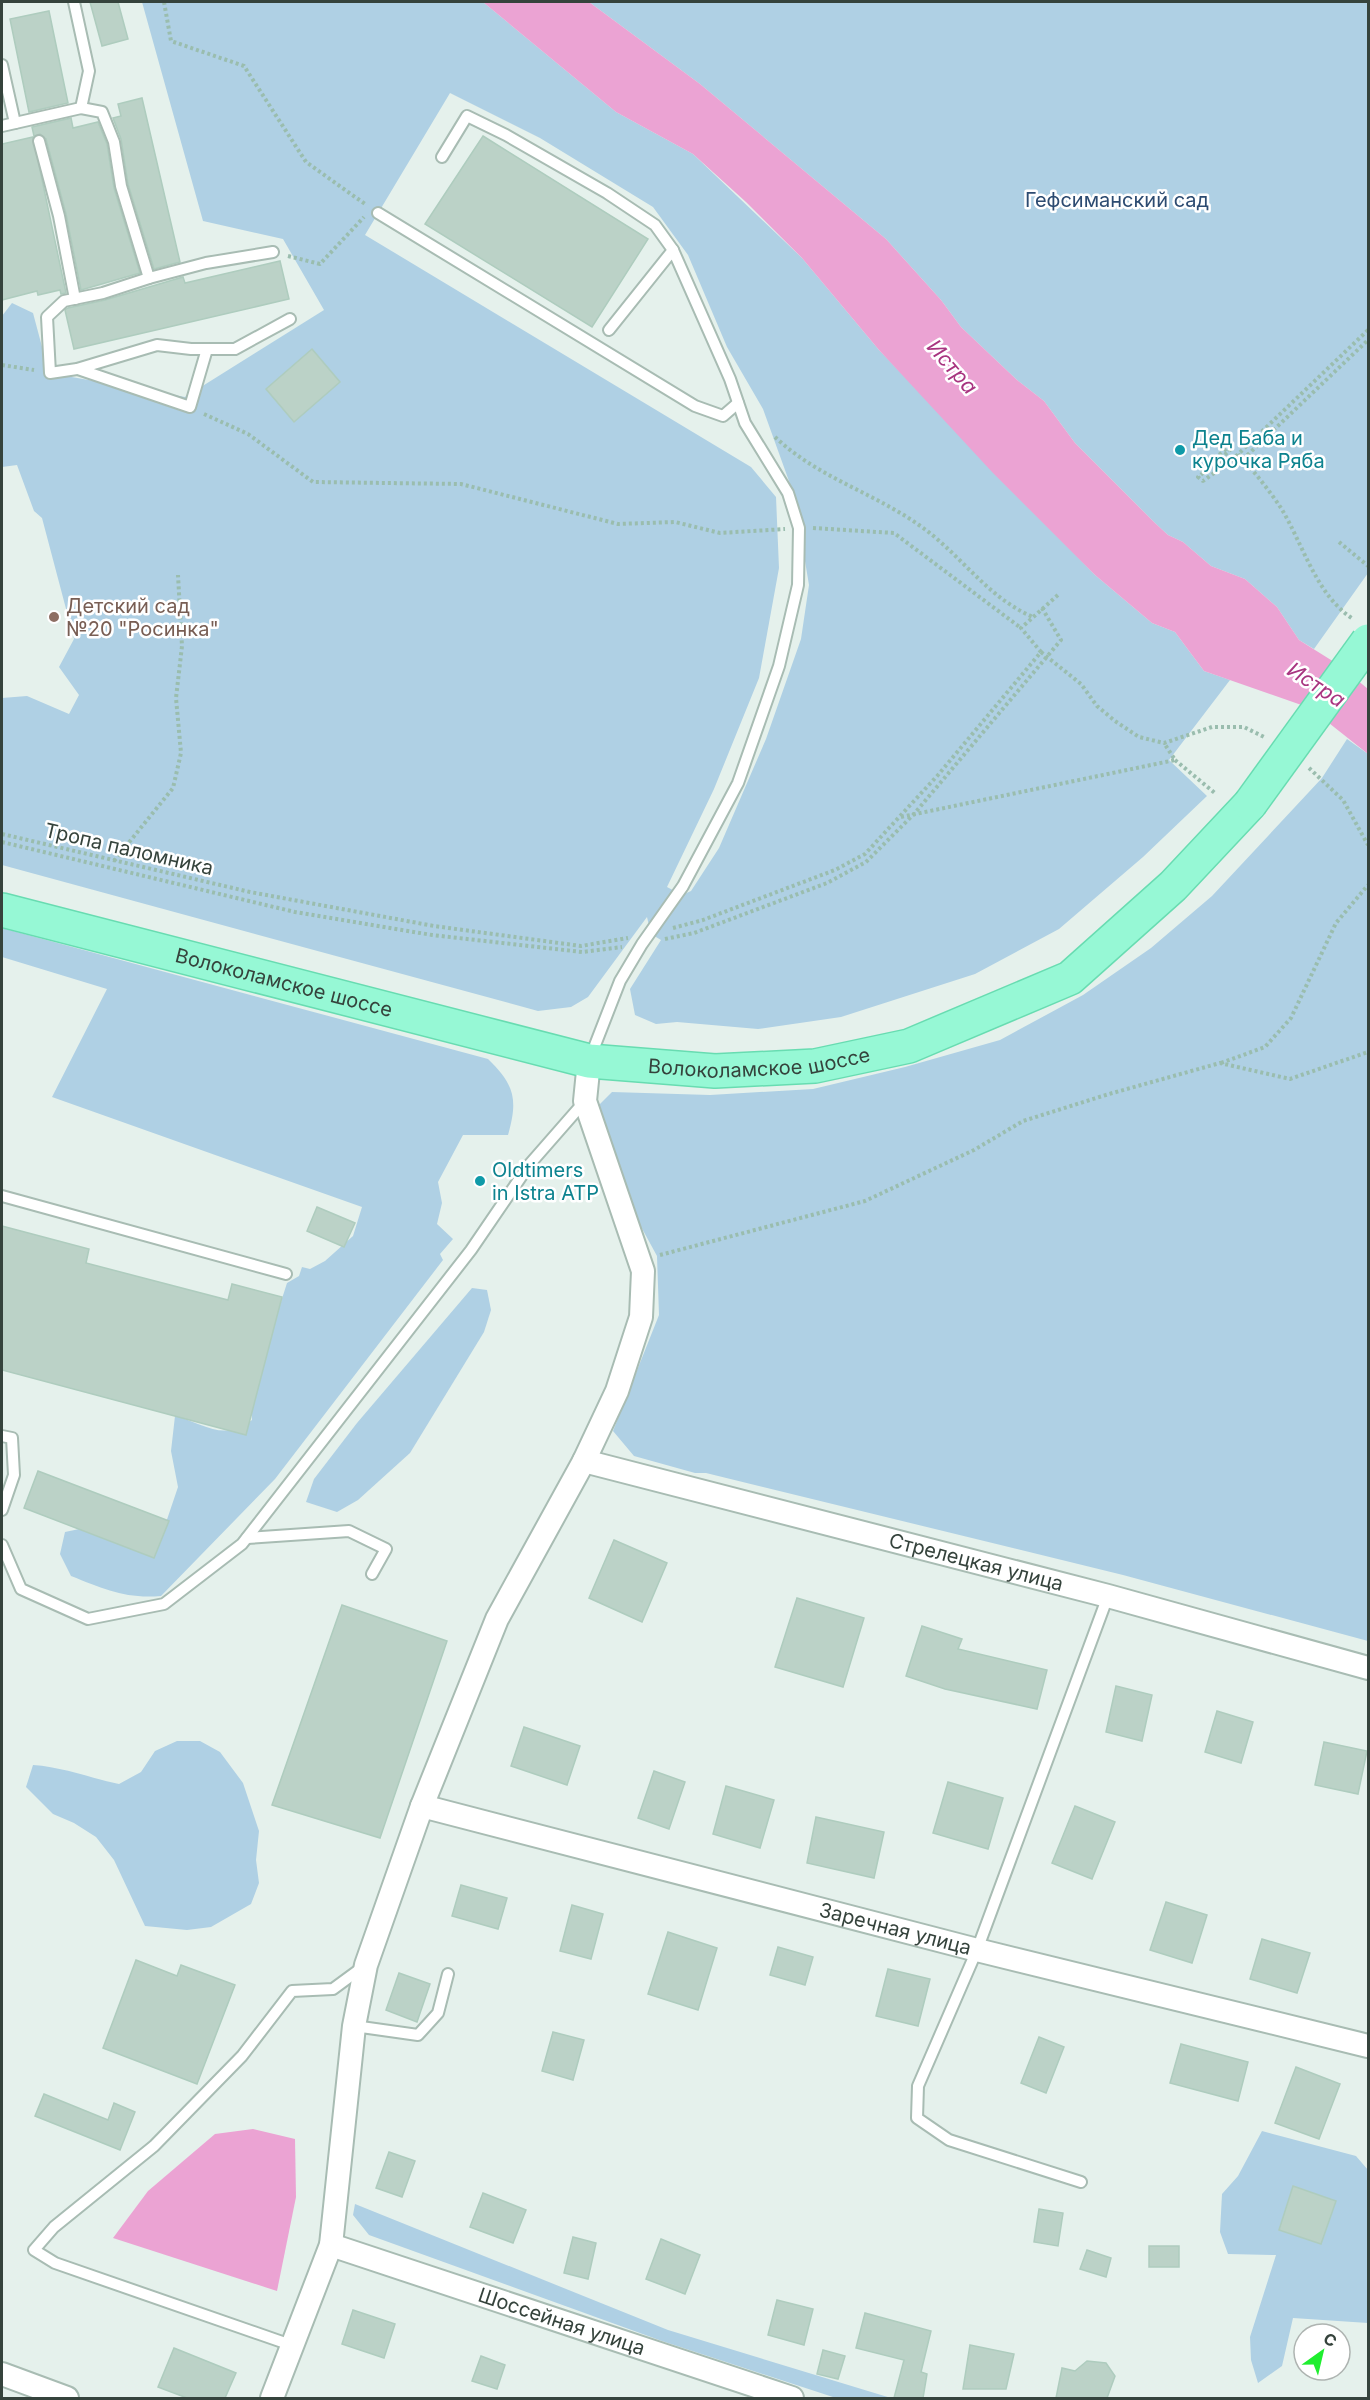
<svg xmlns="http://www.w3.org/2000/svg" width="1370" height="2400" font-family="Inter,sans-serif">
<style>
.green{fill:#afd0e4;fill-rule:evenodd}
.water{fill:#eba3d3}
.building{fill:#bbd2c7;stroke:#aeccbe;stroke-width:1.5}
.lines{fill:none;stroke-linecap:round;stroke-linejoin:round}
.service-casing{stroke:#a8bcb3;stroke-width:14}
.minor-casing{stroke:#a8bcb3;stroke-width:26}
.primary-casing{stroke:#68dcb1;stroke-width:36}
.path{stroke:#9abdae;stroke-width:4;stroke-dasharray:3 3;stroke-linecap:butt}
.service{stroke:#fff;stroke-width:10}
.minor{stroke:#fff;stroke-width:22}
.primary{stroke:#96f8d5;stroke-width:33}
.primary-bridge-casing{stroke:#68dcb1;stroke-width:36;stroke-linecap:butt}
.primary-bridge{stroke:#96f8d5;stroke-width:33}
.culture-dot{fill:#0f9aa8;stroke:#fff;stroke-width:2}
.education-dot{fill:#8d6e63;stroke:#fff;stroke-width:2}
.labels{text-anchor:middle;stroke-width:5;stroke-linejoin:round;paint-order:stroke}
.park-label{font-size:20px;fill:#2c4b71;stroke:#fff}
.culture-label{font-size:20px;fill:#0d838f;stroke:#fff;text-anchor:start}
.education-label{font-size:20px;fill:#785e54;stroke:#fff;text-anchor:start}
.street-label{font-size:20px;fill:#35433c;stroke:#fff}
.water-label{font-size:21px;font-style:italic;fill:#a83580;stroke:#fff}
</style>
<rect width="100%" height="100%" fill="#e5f1ec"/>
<g class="green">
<path d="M142,2H483L616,112L693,154L802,258L879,350L1095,575L1152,623L1175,632L1204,671L1230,680L1169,760L1207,796L1143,857L1059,929L975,974L841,1017L758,1029L677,1022L656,1024L635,1015L630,989L661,940L651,934L647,917L588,997L571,1007L538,1011L2,865V698L27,696L69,714L79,695L59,667L74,639L42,518L34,511L17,465L2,467V316L12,303L33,313L49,373L185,397L324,310L283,239L203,221ZM450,93L540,138L653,207L688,255L727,347L763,409L794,495L809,585L801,639L766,739L719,848L691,891L682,895L667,887L714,789L759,678L779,568L776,497L751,467L365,235Z"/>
<path d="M589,2H1368V573L1314,649L1299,640L1277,607L1245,579L1211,566L1183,542L1168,535L1155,523L1075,443L1044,401L1017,380L961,327L941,300L886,239L700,84Z"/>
<path d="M1347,739L1368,754V1641L1123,1575L706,1473H695L634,1456L613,1431L659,1315L657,1256L597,1146L589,1115L612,1092L710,1095L813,1089L905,1067L1000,1040L1083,995L1151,948L1212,896L1322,778Z"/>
<path d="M2,928L488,1059C515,1085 518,1100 508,1135H463L438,1182L442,1203L437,1224L453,1239L440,1254L443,1260L275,1479L161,1596C125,1599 104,1589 71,1576L60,1554L65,1532L89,1527L154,1558L178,1487L171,1451L175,1416C206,1424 222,1442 252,1420L251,1396L287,1283L299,1276L302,1267L310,1269L325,1261L353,1236L362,1207L52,1097L107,989L2,957Z"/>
<path d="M472,1288L487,1290L491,1310L484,1332L410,1453L358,1500L337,1512L306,1502L314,1479L357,1423Z"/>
<path d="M177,1741H200L220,1752L243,1783L259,1831L256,1860L259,1883L251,1904L211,1927L187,1930L145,1926L114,1860L96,1837L74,1823L53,1814L26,1787L33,1765C63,1767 90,1778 119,1784L141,1772L155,1751Z"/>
<path d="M1262,2131L1356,2156L1368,2170V2323L1293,2318L1282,2366L1258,2383L1251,2360L1250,2337L1276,2255L1228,2254L1220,2232L1222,2194L1238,2176Z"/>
<path d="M355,2204L668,2330L891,2398H836L662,2341L369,2235L353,2215Z"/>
</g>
<g class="water">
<path d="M483,2H589L700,84L886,239L941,300L961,327L1017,380L1044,401L1075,443L1155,523L1168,535L1183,542L1211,566L1245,579L1277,607L1299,640L1339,665L1368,689V754L1310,708L1204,671L1175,632L1152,623L1095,575L993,473L879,350L802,258L746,202L693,154L616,112Z"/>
<path d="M253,2129L295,2139L296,2197L277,2291L113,2238L148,2191L215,2134Z"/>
</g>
<g class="building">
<path d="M90,2H118L128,39L102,46Z"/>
<path d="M49,11L68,103L29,112L10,19Z"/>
<path d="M142,98L180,262L154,269L128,184L121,139L113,118L121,116L118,104Z"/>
<path d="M71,118L73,128L98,122L107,144L114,188L140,273L81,290L66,214L46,139L40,134L34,136L32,127Z"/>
<path d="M483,136L648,239L592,327L425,224Z"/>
<path d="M33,137L66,293L61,294L60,290L38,295L37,291L2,300V144Z"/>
<path d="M280,261L289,299L74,349L65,310L68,308L105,300L183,277L185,283Z"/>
<path d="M312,349L340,382L294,422L266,389Z"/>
<path d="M317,1207L355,1223L344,1247L307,1231Z"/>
<path d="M2,1226L89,1249L86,1263L228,1300L232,1284L282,1297L246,1435L2,1370Z"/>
<path d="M38,1471L169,1521L154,1558L24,1508Z"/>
<path d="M614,1540L667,1563L642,1622L589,1598Z"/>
<path d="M797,1598L864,1618L843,1687L775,1667Z"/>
<path d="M342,1605L447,1641L380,1838L272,1805Z"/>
<path d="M922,1626L962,1639L958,1649L1047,1670L1037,1709L945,1689L906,1676Z"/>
<path d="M1116,1686L1152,1695L1142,1741L1106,1732Z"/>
<path d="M1217,1711L1253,1722L1241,1763L1205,1752Z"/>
<path d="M524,1727L580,1746L567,1785L511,1766Z"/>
<path d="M1324,1742L1367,1751L1358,1794L1315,1785Z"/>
<path d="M654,1771L685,1782L669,1829L638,1818Z"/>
<path d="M948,1782L1003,1798L988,1849L933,1833Z"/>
<path d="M726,1786L774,1800L760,1848L713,1834Z"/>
<path d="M1075,1806L1115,1822L1092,1879L1052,1863Z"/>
<path d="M816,1817L884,1832L874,1878L807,1863Z"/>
<path d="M461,1885L507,1898L498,1929L452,1916Z"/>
<path d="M1166,1902L1207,1915L1192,1963L1150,1950Z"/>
<path d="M572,1905L603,1914L591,1959L560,1951Z"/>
<path d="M668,1932L717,1948L698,2010L648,1994Z"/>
<path d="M1262,1939L1310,1953L1297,1993L1250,1979Z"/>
<path d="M778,1947L813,1957L805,1985L770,1975Z"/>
<path d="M136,1960L177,1976L181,1965L235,1985L197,2084L103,2048Z"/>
<path d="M888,1969L930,1979L918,2026L876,2016Z"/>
<path d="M399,1973L430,1984L417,2022L386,2010Z"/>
<path d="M553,2032L584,2040L573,2080L542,2071Z"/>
<path d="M1039,2037L1064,2047L1046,2093L1021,2083Z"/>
<path d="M1181,2044L1248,2062L1238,2101L1170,2083Z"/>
<path d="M1296,2067L1340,2084L1319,2139L1275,2123Z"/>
<path d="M44,2094L108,2120L114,2103L135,2112L120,2150L35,2116Z"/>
<path d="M389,2152L415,2161L402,2197L376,2188Z"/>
<path d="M1293,2186L1336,2201L1321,2244L1279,2230Z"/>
<path d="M483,2193L526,2210L513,2243L470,2227Z"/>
<path d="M1039,2209L1063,2213L1058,2246L1034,2242Z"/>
<path d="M573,2237L596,2243L588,2279L564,2273Z"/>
<path d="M661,2239L700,2255L685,2294L646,2279Z"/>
<rect x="1149" y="2246" width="30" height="21"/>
<path d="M1087,2250L1111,2258L1106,2277L1080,2269Z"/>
<path d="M777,2300L813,2309L804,2345L768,2335Z"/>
<path d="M353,2310L395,2324L384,2358L342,2344Z"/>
<path d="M865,2313L931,2331L921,2372L927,2374L923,2398H894L904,2360L856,2348Z"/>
<path d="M970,2345L1014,2354L1006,2389H963Z"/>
<path d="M174,2348L236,2373L225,2398H187L158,2387Z"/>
<path d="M823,2350L845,2356L838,2379L817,2374Z"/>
<path d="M481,2356L505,2365L497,2389L472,2381Z"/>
<path d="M1087,2361L1106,2363L1115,2376L1107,2398H1056L1062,2368L1075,2371Z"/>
</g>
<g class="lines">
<g class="service-casing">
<g id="service">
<path d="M2,65L15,123"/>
<path d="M81,108L102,112L114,142L121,186L149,278L206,263L273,252"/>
<path d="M2,126L81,108L89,71L74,2"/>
<path d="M39,141L59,216L75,299"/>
<path d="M442,157L467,116L506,135L607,193L655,225L673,250"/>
<path d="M378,213L695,406L723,416L738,403"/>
<path d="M149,278L103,293L64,301L47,317L50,373L77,369L157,345L191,349H235L290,319"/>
<path d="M78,369L190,407L207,349"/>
<path d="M590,1058L620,981L642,944L683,886L738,783L779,666L798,585L799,528L788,493L745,423L730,379L673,250L609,330"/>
<path d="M2,1196L286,1274"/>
<path d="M2,1436L12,1438L14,1475L2,1510"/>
<path d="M247,1538L349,1531L386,1549L372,1574"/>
<path d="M2,1545L21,1589L88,1619L164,1604L242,1544L471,1250L529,1165L585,1101"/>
<path d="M354,2026L418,2035L438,2013L448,1974"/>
<path d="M1081,2182L949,2140L917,2118L918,2086L977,1950L1108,1596"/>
<path d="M291,2345L55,2263L34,2250L54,2227L154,2146L242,2056L292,1991L333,1989L363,1967"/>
</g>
</g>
<g class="minor-casing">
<g id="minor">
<path id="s1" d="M584,1461L1108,1596L1368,1668"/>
<path id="s2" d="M422,1806L977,1950L1368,2046"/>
<path id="s3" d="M331,2245L792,2398"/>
<path d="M2,2374L67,2398"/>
<path d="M272,2398L331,2245L354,2026L366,1965L422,1806L497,1619L584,1461L617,1391L641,1317L643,1271L585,1101L589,1061"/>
</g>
</g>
<g class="primary-casing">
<g id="primary">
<path id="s4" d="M2,910L589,1061L715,1071L815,1066L909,1046L1070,978L1173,886L1250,804"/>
</g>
</g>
<g class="path">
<path d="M164,2L171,41L244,66L306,162L365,204"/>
<path d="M288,256L320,264L364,217"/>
<path d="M1368,330L1232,460L1203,481L1198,477L1203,473L1201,471L1227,448L1230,450L1218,461L1221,465L1230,457L1237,465L1368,340"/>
<path d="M2,365L34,370"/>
<path d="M204,414L248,434L313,482L461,484L618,524L675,522L720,533L785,529"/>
<path d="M775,437C817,477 872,492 919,525C960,553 986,597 1033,617"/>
<path d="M1238,454C1253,470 1269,490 1281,508C1303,544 1316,595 1353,619"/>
<path d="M813,528L894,533L1021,628"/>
<path d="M1339,542L1368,566"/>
<path d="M1041,652L1081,684L1097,706L1115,721L1139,737L1164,743L1212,727H1244L1266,738"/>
<path d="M1175,760L1216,794"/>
<path d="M1309,768L1343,800L1368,845"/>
<path d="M901,817L1175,760L1164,743"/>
<path d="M2,834L250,892L434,926L581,946L628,938"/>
<path d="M2,842L295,912L432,935L582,952L622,947"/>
<path d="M114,861L173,788L181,753L176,698L182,646L178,575"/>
<path d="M673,928L703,920L835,870L865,854L938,775L1041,652L1021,628L1060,593"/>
<path d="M665,939L694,933L827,883L866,862L914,814L1061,640L1042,608"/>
<path d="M1221,1063L1265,1047L1291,1018L1336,923L1368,885"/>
<path d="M660,1255L865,1201L974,1150L1023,1121L1109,1094L1220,1063L1290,1079L1368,1052"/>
</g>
<use href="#service" class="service"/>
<use href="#minor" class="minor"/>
<use href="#primary" class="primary"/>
<g class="primary-bridge-casing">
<path id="primary-bridge" d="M1250,804L1368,641"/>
</g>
<use href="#primary-bridge" class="primary-bridge"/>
</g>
<g class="culture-dot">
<circle cx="1180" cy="450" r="6"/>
<circle cx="480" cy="1181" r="6"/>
</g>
<circle class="education-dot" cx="54" cy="617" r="6"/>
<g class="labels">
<g class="park-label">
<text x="1117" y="207">Гефсиманский сад</text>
</g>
<g class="culture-label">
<text x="1192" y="445">Дед Баба и<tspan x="1192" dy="23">курочка Ряба</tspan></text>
<text x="492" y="1177">Oldtimers<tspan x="492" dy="23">in Istra ATP</tspan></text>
</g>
<g class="education-label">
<text x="66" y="613">Детский сад<tspan x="66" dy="23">№20 "Росинка"</tspan></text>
</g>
<g class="street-label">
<text transform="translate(129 849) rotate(13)" y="7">Тропа паломника</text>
<text dy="7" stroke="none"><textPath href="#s4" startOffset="291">Волоколамское шоссе</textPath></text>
<text dy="7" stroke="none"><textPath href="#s4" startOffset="777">Волоколамское шоссе</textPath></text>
<text dy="7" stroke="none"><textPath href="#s1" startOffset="405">Стрелецкая улица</textPath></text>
<text dy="7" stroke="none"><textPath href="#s2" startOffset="489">Заречная улица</textPath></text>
<text dy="7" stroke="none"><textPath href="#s3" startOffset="243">Шоссейная улица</textPath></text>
</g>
<g class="water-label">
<text transform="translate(952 367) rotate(49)" y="7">Истра</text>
<text transform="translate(1316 685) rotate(33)" y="7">Истра</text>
</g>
</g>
<rect width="1370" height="2400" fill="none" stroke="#35433c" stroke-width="6"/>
<g transform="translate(1322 2352) rotate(34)"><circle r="28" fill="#ffffff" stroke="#aeb4b1" stroke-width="1.5"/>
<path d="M0-4.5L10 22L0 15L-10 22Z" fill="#1fee2f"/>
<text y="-9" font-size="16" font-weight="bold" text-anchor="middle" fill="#35433c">С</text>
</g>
</svg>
